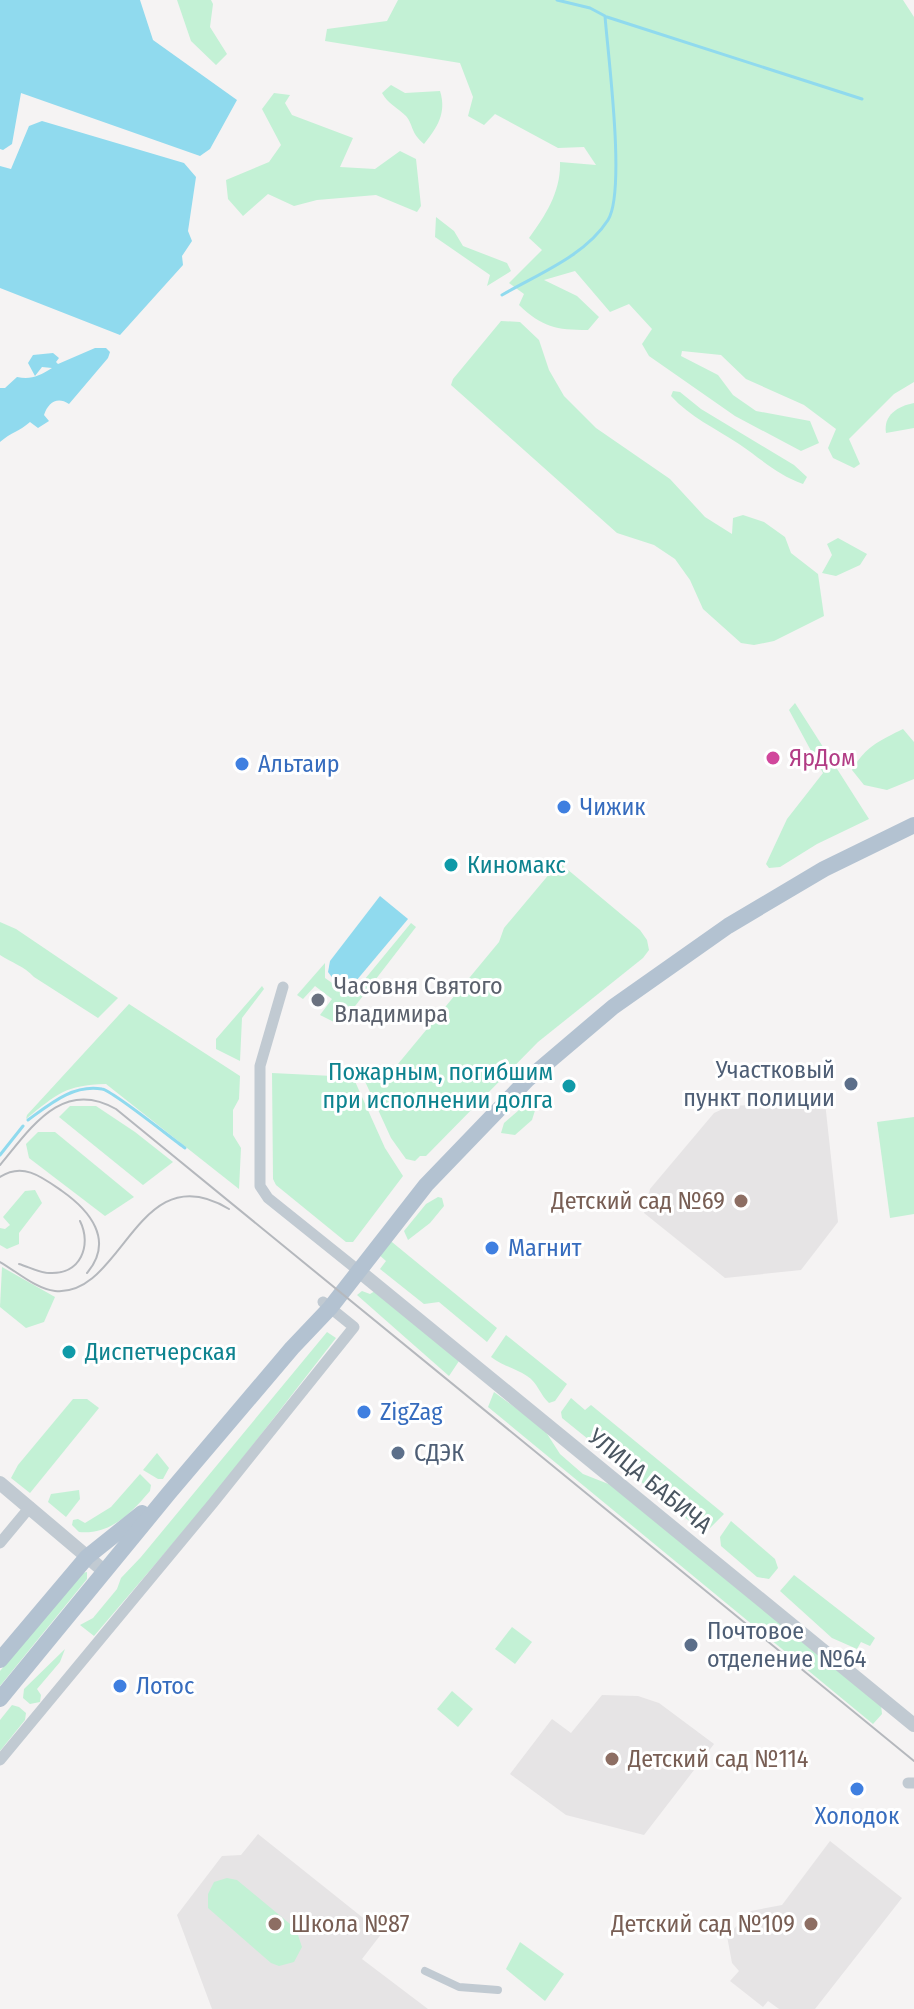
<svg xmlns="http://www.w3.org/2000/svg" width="914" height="2009" font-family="'Fira Sans Condensed',sans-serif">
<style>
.education{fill:#e6e4e5}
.green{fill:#c3f1d5}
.water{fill:#90daee}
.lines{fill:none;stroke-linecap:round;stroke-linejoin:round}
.stream{stroke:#90daee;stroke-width:3}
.pedestrian{stroke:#c1cad2;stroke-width:8}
.minor{stroke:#c1cad2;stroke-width:11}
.tertiary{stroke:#c1cad2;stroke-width:14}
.primary{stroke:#b3c2d1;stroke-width:16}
.tram{stroke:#b5b8bd;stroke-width:2}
.hotel-dot{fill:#d1479c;stroke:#fff;stroke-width:3}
.shop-dot{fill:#3f7fe0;stroke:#fff;stroke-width:3}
.culture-dot{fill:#0f9aa8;stroke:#fff;stroke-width:3}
.worship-dot{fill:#6b7280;stroke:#fff;stroke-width:3}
.service-dot{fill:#5c6f8a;stroke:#fff;stroke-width:3}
.education-dot{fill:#8d6e63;stroke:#fff;stroke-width:3}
.labels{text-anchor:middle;stroke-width:6;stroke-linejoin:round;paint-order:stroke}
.hotel-label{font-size:24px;fill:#b23c85;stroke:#fff;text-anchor:start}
.shop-label{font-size:24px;fill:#366cbe;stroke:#fff;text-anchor:start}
.culture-label{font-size:24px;fill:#0d838f;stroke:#fff;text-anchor:start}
.worship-label{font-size:24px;fill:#5b616d;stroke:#fff;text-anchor:start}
.service-label{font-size:24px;fill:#4e5e75;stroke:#fff;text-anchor:start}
.education-label{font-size:24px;fill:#785e54;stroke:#fff;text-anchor:end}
.street-label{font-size:24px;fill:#4a5661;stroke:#fff}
</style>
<rect width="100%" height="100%" fill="#f5f3f3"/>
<g class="education">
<path d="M825,1102L838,1222L801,1270L725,1278L644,1213L650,1189L714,1113L729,1106Z"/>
<path d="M602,1695L638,1696L659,1703L714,1744L644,1835L566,1815L510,1774L552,1719L571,1733Z"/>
<path d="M258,1834L382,1933L362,1959L428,2009H212L177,1915L222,1856L241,1855Z"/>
<path d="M830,1841L902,1898L815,2009H779L768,2001L763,2007L730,1981L739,1971L732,1963L727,1936L751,1911L782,1905Z"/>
</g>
<g class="green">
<path d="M177,0H211L213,4L210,27L227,54L216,65L191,41Z"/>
<path d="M398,0H903L914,17V382L894,394L849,439L860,464L854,468L833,458L828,448L836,429L804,405L746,379L721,355L682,351L681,356L718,375L733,395L756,411L810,421L819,443L801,451L735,416L649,356L642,344L652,329L629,304L610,312L575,271L544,280L577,296L599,317L588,330C556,330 542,327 519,305L524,294L509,283L542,250L529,238C546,215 561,191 560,162L596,165L584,147L558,148L495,114L484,125L468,116L473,97L460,63L325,41L327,29L387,21Z"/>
<path d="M391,85L405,93L440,91C447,113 437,128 424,144C410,132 414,126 406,116C397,107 388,104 382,93Z"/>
<path d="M274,93L290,95L285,103L292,115L353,138L340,167L375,169L400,151L416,159L421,206L417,212L376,195L317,200L294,206L268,194L243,216L228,199L226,180L269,162L281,145L262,109Z"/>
<path d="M436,217L454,231L463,246L507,263L511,271L487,286L490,275L435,237Z"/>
<path d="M501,321L520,322L539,340L549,370L564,396L596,428L670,479L705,517L732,534L733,518L743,515L764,522L785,537L791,553L818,574L824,616L774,641L754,645L741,643L703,609L690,580L675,559L654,545L617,533L451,385L453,379Z"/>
<path d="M673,391L680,392L701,409L794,465L807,477L803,484C778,475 761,459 739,444C715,428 690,417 671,396Z"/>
<path d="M914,403V428L886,433C883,415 898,406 914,403Z"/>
<path d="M838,538L867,554L860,565L836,576L822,573L832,555L827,544Z"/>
<path d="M795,703L869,819L817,844L780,867L769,868L766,864L787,819L823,773L789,710Z"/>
<path d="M903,729L914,742V779L887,790L864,785L852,770C866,746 879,741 903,729Z"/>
<path d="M561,864L640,930L647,940L649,950L643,958L538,1042L426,1156H420L415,1161L406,1159L391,1138L363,1077L381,1076L393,1070L499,942L504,928L556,866Z"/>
<path d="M0,922L16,929L118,998L98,1018L34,977C24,966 12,963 0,955Z"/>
<path d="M411,923L416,927L342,1023L338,1024L320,1015L332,999L315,986L303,999L297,995L325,963V978L342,990L360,985Z"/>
<path d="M262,986L264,989L242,1018L240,1061L216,1049V1039Z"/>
<path d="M129,1004L240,1076L239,1099L233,1110V1135L241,1148L239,1189L106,1084C65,1085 57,1094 26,1119L27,1115Z"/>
<path d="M272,1073L353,1077L385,1148L403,1176L353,1242H346L276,1185L273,1179Z"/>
<path d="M534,1097L538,1101L532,1120L515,1135L501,1133L504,1123Z"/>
<path d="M70,1106H96L135,1132L173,1162L143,1185L59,1117Z"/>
<path d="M914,1117V1214L890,1218L877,1122Z"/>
<path d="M38,1132H55L134,1197L105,1216L29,1158L26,1144Z"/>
<path d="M35,1190L42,1203L19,1233V1244L7,1249L0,1245V1228L5,1229L10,1225L3,1217L25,1191Z"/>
<path d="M438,1197L442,1198L444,1206L430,1223L408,1240L404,1231L426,1204Z"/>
<path d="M387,1238L497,1328L487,1342L439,1302L424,1304L380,1269L386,1261L377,1253Z"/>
<path d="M2,1267L55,1297L44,1322L26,1328L0,1307Z"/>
<path d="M362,1291L370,1294L375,1291L459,1361L449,1376L357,1295Z"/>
<path d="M327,1332L336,1338L210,1500L94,1636L80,1625L93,1618L117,1589L121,1578L141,1557Z"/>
<path d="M506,1335L567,1384L555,1401L549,1403C540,1395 538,1383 527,1376C515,1368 505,1367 491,1357Z"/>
<path d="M494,1392L544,1429L560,1454L583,1474L611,1485L881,1705L882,1714L873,1724L488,1407Z"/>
<path d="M571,1398L585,1410L591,1405L724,1514L708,1530L698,1528L562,1418L561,1412Z"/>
<path d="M73,1399H87L99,1408L30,1493L11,1478L18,1465Z"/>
<path d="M157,1453L169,1468L163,1479H158L143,1470Z"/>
<path d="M140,1474L151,1485L150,1491C131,1513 111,1535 79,1532L72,1525L73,1520L78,1519L85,1523L111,1507Z"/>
<path d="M79,1490L80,1499L66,1517L48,1502L51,1494Z"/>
<path d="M731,1521L775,1559L778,1568L769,1579L757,1577L721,1546L720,1537Z"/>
<path d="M87,1572V1579L0,1686V1671L82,1573Z"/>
<path d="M794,1575L875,1638L870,1646L861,1642L857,1649L832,1638L780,1591Z"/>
<path d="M512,1627L532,1642L515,1664L495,1649Z"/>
<path d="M65,1649L60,1662L37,1689L41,1695L40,1702L30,1704L23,1698L24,1689Z"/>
<path d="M452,1691L473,1709L458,1727L437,1709Z"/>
<path d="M12,1705L19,1707L26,1713L25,1720L0,1751V1720Z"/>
<path d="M227,1878L237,1880L296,1929L302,1947L294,1962L279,1966L271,1963L208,1908V1894L214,1882Z"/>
<path d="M520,1942L564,1974L545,2001L506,1969Z"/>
</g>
<g class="water">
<path d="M0,0H140L153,40L237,100L210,149L200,156L21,93L12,144L3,150L0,149Z"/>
<path d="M42,121L184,163L196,177L188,231L192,241L182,256L183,265L120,335L0,288V166L11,169L29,126Z"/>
<path d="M95,348H106L110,352L108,358L69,404C57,396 48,403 44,415L49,421L38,428L30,422C20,431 10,433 0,442V388H5L17,377C31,380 39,376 52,368L42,367L35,376L28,363L33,355L53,353L59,358L56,362L58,364Z"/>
<path d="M380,896L408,919L356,981L348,985L337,984L328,972L330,961Z"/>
</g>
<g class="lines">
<g class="stream">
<path d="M607,17L862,99"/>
<path d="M502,295C538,274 585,256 608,220C626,191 608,56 605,16L590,8L557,0"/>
<path d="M28,1120C50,1104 73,1084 102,1089C112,1090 172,1139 185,1148"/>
<path d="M0,1155L23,1126"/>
</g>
<path class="pedestrian" d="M425,1971L459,1987L498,1990"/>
<g class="minor">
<path d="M283,987L260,1066V1186L268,1198L359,1271"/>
<path d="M0,1543L30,1507"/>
<path d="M0,1760L213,1503L354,1327L323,1302"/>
<path d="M908,1783H914"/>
</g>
<g class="tertiary">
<path d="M359,1271L914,1725"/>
<path d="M0,1483L104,1571"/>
</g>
<g class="primary">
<path d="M0,1660L87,1557L142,1513"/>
<path d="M0,1699L169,1493L292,1348L330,1308L426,1185L527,1080L613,1007L728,926L824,869L914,825"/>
</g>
<g class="tram">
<path d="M0,1165C31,1128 62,1078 116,1109L914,1761"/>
<path d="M0,1177C23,1162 42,1177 62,1191C89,1210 115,1240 87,1273"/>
<path d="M0,1262C16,1271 36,1289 55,1291C123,1298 137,1153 229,1209"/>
<path d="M19,1264C29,1267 40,1273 49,1273C81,1275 92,1245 80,1221"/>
</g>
</g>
<circle class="hotel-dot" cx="773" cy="758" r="8"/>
<g class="shop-dot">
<circle cx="242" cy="764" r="8"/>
<circle cx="564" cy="807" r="8"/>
<circle cx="492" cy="1248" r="8"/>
<circle cx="364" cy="1412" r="8"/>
<circle cx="120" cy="1686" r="8"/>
<circle cx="857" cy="1789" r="8"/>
</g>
<g class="culture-dot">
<circle cx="451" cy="865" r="8"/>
<circle cx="569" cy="1086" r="8"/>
<circle cx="69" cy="1352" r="8"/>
</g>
<circle class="worship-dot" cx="318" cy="1000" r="8"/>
<g class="service-dot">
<circle cx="851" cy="1084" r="8"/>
<circle cx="398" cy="1453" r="8"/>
<circle cx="691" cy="1645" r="8"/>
</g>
<g class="education-dot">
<circle cx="741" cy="1201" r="8"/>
<circle cx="612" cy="1759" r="8"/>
<circle cx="275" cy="1924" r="8"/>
<circle cx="811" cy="1924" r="8"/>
</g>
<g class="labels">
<g class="hotel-label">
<text x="789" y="766">ЯрДом</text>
</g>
<g class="shop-label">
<text x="258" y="772">Альтаир</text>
<text x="580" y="815">Чижик</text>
<text x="508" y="1256">Магнит</text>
<text x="380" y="1420">ZigZag</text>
<text x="136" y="1694">Лотос</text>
<text x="857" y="1824" text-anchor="middle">Холодок</text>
</g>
<g class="culture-label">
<text x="467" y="873">Киномакс</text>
<text x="553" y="1080" text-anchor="end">Пожарным, погибшим<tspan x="553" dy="28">при исполнении долга</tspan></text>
<text x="85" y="1360">Диспетчерская</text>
</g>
<g class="worship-label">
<text x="334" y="994">Часовня Святого<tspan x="334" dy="28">Владимира</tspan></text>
</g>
<g class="service-label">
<text x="835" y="1078" text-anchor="end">Участковый<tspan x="835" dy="28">пункт полиции</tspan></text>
<text x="414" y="1461">СДЭК</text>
<text x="707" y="1639">Почтовое<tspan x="707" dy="28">отделение №64</tspan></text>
</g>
<g class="education-label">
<text x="725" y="1209">Детский сад №69</text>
<text x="628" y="1767" text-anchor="start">Детский сад №114</text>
<text x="291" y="1932" text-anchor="start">Школа №87</text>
<text x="795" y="1932">Детский сад №109</text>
</g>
<g class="street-label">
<text transform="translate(650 1481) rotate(39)" y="8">УЛИЦА БАБИЧА</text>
</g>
</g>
</svg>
